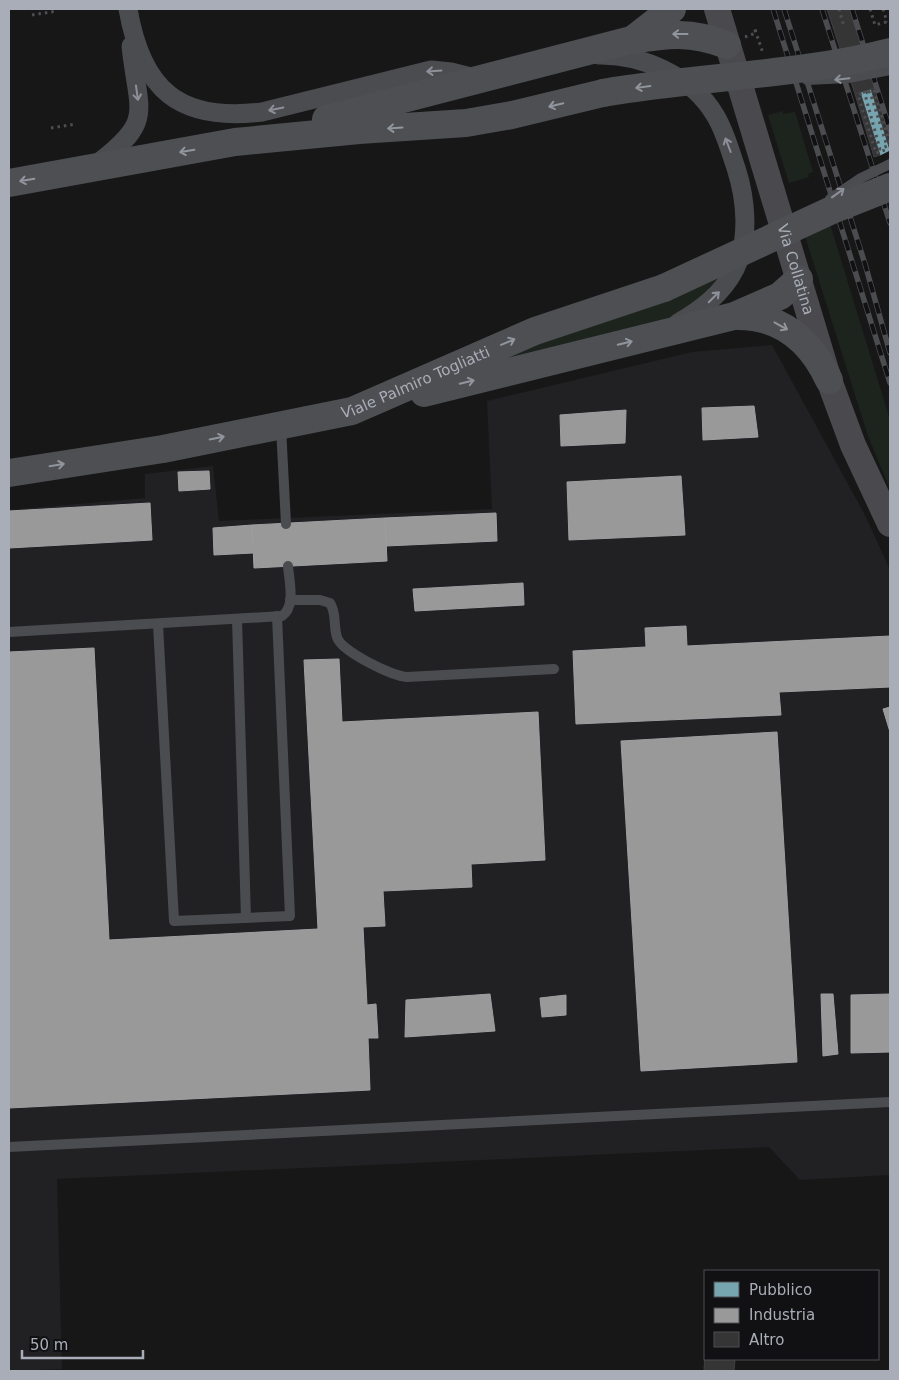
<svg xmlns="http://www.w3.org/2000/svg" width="899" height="1380" font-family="'DejaVu Sans',sans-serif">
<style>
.built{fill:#212123}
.green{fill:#1d241e}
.public{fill:#76a5af;stroke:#85a7b2}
.industry{fill:#999;stroke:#9e9fa2}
.building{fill:#353536;stroke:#3f4043}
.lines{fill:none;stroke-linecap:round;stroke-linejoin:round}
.path{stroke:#4d4e52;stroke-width:3;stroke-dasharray:2.5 4;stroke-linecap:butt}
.lane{stroke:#4b4c50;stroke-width:10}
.street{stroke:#4b4c50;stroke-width:19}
.secondary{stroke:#4a4a4e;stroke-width:26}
.primary{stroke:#4d4f52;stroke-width:28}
.rail-casing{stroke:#4b4c4f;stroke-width:5.5}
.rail{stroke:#111113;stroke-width:4;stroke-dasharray:11;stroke-linecap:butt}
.lane-bridge{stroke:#4b4c50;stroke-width:10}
.primary-bridge{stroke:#4d4f52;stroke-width:28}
.oneway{stroke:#91969e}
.oneway2{stroke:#8c9099}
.labels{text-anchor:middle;stroke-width:5;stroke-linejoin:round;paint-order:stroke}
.street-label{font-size:15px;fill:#a8adb8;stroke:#111113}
</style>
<rect width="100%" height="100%" fill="#171717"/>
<path class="built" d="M772,345L866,517L890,570V1175L800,1180L769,1147L57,1179L62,1369L9,1371V510L145,498V474L213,466L219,521L492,509L487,401L692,352Z"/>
<g class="green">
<path d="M783,111V114L795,112L813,172L808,174L809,177L789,183L768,115Z"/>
<path d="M830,224L890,420V489L868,436L805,236Z"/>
<path d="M726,274L698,303L666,321L470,372L540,337Z"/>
</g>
<path class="public" d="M871,89L890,150L880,155L860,92Z"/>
<g class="industry">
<path d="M754,406L758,437L703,440L702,408Z"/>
<path d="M626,410L625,443L561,446L560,415Z"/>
<path d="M209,471L210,489L179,491L178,472Z"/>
<path d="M681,476L685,535L569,540L567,482Z"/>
<path d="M150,503L152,540L9,548V511Z"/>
<path d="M496,513L497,541L386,546L385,518Z"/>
<path d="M385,518L387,561L254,568L252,525Z"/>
<path d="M252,525L253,553L214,555L213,528Z"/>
<path d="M523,583L524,605L415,611L413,589Z"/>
<path d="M686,626L687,646L890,636V687L779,692L781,715L576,724L573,651L646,647L645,628Z"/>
<path d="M94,648L109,940L318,929L304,660L339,659L342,722L538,712L545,860L471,864L472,887L383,891L385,926L363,927L367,1005L376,1004L378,1038H368L370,1090L9,1108V652Z"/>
<path d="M890,707V732L883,709Z"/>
<path d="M777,732L797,1062L641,1071L621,741Z"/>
<path d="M490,994L495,1031L405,1037L406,1000Z"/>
<path d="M821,994H833L838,1054L823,1056Z"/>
<path d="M890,994V1052L851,1053V995Z"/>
<path d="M566,995V1015L542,1017L540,998Z"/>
</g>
<g class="building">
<path d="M827,9H850L875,88L855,94Z"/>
<path d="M875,88L890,136V150L871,89Z"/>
<path d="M860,92L880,155L874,157L855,94Z"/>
<path d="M705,1351V1359H735L734,1371H704Z"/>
</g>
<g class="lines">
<g class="path">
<path d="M839,9L844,27"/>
<path d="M870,9L875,25L890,21"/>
<path d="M883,9L887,22"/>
<path d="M32,15L57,11"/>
<path d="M755,30L763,53"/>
<path d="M745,37L756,33L754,26"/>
<path d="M864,91L880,149L887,146L870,92"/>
<path d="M868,92L858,95L876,153L885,150L886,152"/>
<path d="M868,92L874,90L890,143"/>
<path d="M51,128L76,124"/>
</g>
<g class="lane">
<path d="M281,427L286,524"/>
<path d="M290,600H320L330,603C337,614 333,625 337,637C340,651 392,676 407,677L554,669"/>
<path d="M237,619L246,918"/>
<path d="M158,624L174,921L290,916L277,616"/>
<path d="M9,632L282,616C296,607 289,580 288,566"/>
<path d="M9,1147L890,1102"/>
</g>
<g class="street">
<path d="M128,9C142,90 179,122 262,112L431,70L451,72L475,78"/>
<path d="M598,55C642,54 692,76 715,115C725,131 730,151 736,168C746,199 750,239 735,269C722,294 702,309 678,323"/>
<path d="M94,166C156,120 138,114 131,46"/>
</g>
<path class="secondary" id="s1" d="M717,9L829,380L853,445L890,524"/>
<g class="primary">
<path d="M636,37L672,9"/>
<path d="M326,119L631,40C668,34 691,31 727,45"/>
<path d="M9,183L235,142L359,130L466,123L512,115L603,93"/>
<path d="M736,316C781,315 811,341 829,380"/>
<path d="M424,393L734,316L780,296L799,279"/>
<path id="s2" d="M9,473L163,449L352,411L535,331L664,288"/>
</g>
<g class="rail-casing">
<g id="rail">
<path d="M773,9L890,383"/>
<path d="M784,9L865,264L890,353"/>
<path d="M822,9L890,223"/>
<path d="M852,9L890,130"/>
</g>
</g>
<use href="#rail" class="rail"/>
<g class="lane-bridge">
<path d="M807,80L848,78L890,70"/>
<path d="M830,199L861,178L890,164"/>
</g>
<g class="primary-bridge">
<path d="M603,93C699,76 796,76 890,52"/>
<path d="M664,288L832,210L890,187"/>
</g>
</g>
<defs><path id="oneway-shaft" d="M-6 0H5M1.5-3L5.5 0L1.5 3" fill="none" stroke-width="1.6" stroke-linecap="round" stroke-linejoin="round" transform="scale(1.25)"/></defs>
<g class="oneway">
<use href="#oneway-shaft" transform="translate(680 34) rotate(180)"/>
<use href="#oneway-shaft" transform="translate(643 87) rotate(172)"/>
<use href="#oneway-shaft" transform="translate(556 105) rotate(167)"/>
<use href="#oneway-shaft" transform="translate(395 128) rotate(176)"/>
<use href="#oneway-shaft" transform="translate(187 151) rotate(170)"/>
<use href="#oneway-shaft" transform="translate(27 180) rotate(170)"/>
<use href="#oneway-shaft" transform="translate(781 326) rotate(29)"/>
<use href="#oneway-shaft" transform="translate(508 342) rotate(-23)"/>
<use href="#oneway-shaft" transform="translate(625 343) rotate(-14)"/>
<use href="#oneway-shaft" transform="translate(467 382) rotate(-14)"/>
<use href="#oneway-shaft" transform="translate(217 438) rotate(-11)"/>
<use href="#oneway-shaft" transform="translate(57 465) rotate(-9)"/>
</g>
<g class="oneway2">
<use href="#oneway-shaft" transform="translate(434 71) rotate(176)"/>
<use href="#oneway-shaft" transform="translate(842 79) rotate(174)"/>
<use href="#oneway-shaft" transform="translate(137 93) rotate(82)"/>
<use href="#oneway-shaft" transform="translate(276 109) rotate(169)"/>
<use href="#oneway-shaft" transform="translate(728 145) rotate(-111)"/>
<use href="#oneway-shaft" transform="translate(838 193) rotate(-36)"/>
<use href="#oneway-shaft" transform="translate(714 297) rotate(-45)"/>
</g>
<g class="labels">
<g class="street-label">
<text dy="5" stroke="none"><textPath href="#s1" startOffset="272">Via Collatina</textPath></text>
<text dy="5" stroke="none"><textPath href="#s2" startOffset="418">Viale Palmiro Togliatti</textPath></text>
</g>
</g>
<rect width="899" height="1380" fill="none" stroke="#a8adb8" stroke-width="20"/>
<rect x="704" y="1270" width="175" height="90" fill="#111113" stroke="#4d4f55"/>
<rect x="714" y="1282" width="25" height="15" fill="#76a5af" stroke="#4d4f55"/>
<text x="749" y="1295" font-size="15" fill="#a8adb8">Pubblico</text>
<rect x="714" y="1308" width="25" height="15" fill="#999999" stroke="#4d4f55"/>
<text x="749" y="1320" font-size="15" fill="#a8adb8">Industria</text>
<rect x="714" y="1332" width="25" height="15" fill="#353536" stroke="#4d4f55"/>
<text x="749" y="1345" font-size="15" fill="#a8adb8">Altro</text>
<path d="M22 1350v8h121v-8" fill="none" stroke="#a8adb8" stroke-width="2.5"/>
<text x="30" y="1350" font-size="15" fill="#a8adb8" stroke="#111113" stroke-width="4" paint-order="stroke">50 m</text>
</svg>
